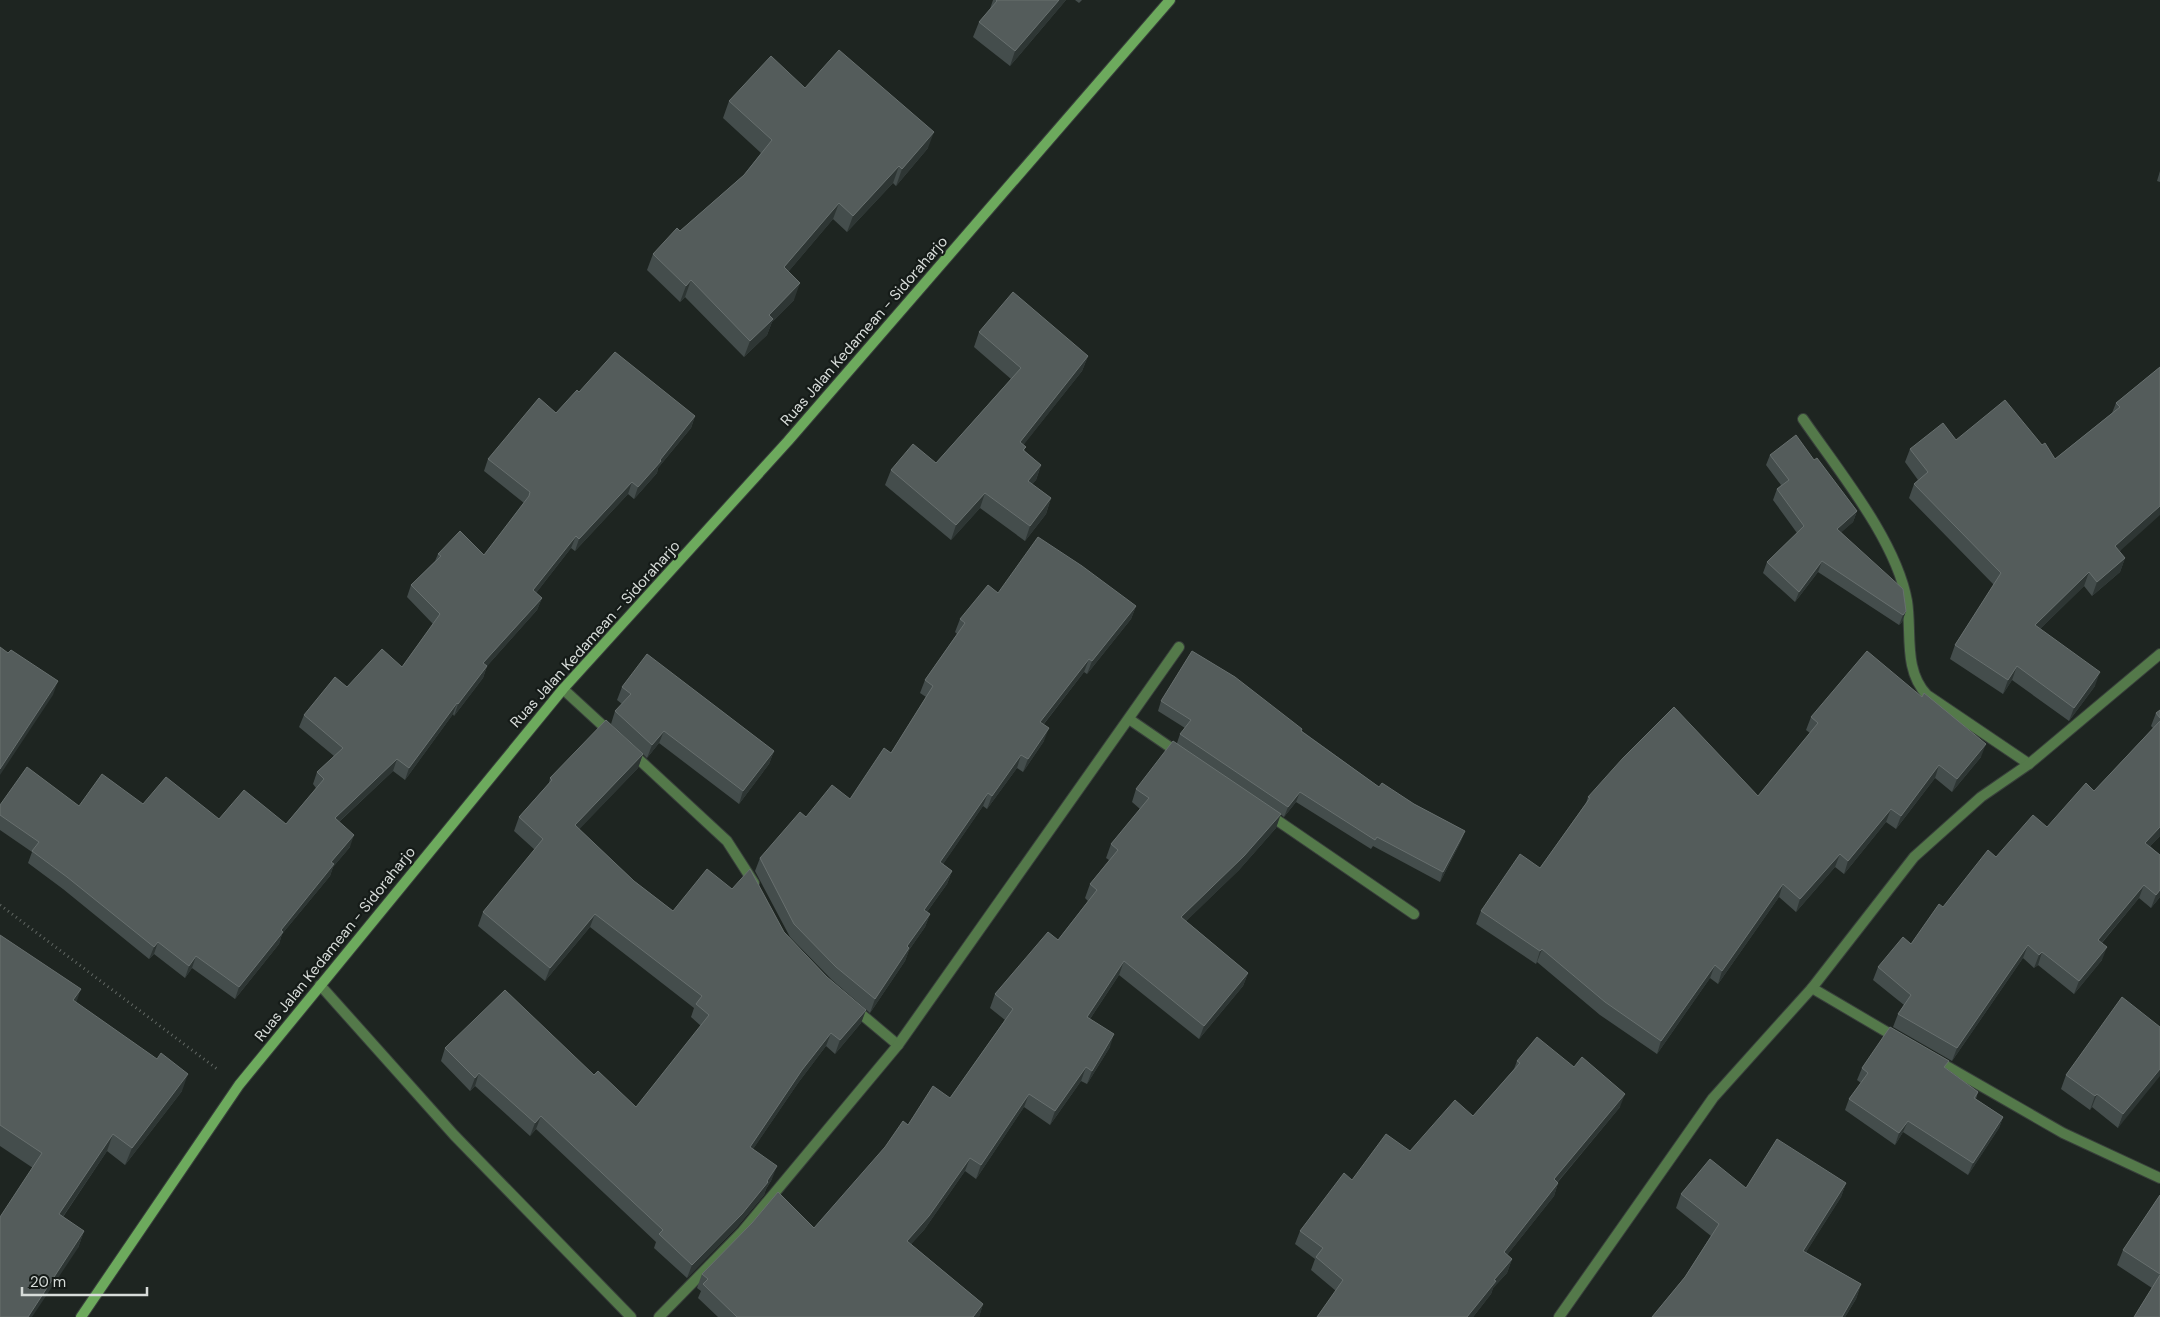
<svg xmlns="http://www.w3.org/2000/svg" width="2160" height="1317" font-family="'DM Sans',sans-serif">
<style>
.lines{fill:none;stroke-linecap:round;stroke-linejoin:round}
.minor-casing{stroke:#383f3b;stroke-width:12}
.secondary-casing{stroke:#383f3b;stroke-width:12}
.path{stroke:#616763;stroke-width:3;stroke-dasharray:1 4;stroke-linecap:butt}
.minor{stroke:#54794a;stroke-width:10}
.secondary{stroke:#6daa5d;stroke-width:10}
.wall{fill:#444d4c}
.shaded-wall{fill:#2e3634}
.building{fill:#545c5b;stroke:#68706f}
.labels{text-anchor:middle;stroke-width:4.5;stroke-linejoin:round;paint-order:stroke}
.street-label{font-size:15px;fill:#d7dcd9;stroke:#151b18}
</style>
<rect width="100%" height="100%" fill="#1e2521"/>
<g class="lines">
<g class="minor-casing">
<g id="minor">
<path d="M1803,419C1838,470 1896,540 1907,601C1912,632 1903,670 1927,695L2029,764"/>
<path d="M563,689L612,734"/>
<path d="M1129,719L1180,754"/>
<path d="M632,753L727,841L754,883"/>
<path d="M1268,814L1414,914"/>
<path d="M320,985L454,1135L631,1317"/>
<path d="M1812,988L1897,1038"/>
<path d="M854,1008L898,1045"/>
<path d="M1936,1060L2063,1133L2160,1178"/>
<path d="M659,1317L742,1232L898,1045L1179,647"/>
<path d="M1559,1317L1713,1098L1812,988L1914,857L1981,797L2029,764L2160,654"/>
</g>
</g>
<g class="secondary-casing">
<path id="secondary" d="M81,1317L239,1085L563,689L788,441L1170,0"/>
</g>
<path class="path" d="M0,905L217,1069"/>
<use href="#minor" class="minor"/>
<use href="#secondary" class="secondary"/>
</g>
<g class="wall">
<path d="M993,0H1066L1010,66L973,37L979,22L990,9Z"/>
<path d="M1075,0H1082L1079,3Z"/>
<path d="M805,88L928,148L896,186L893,183L847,232L833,219L788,272L794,300L772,322L767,335L744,357L685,297L680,302L647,270L653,254L680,231L744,175L761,153L723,118L729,101Z"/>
<path d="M2160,171V182L2157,181Z"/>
<path d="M979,332L1088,356L1082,371L1023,445L1025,451L1041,465L1036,480L1032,484L1051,498L1046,514L1025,541L980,508L951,540L885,485L891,470L936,463L1011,379L974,347Z"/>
<path d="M2160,367L2120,552L2125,558L2120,572L2092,596L2084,586L2040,629L2095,686L2069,721L2012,680L2003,694L1950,659L1955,645L1994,585L1909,498L1914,484L1918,480L1905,462L1910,449L1956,440L2042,445L2055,459L2112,413L2116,403Z"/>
<path d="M579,392L695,416L691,428L658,468L657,473L634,499L628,494L575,551L571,548L536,593L542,598L537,610L487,666L483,678L454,716L453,714L405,780L393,771L339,822L350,847L333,867L330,876L282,934L279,944L235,999L192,968L185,978L154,954L149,959L63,889L28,863L32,852L0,830V805L79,806L143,804L219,819L286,824L316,788L313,784L317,772L334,756L299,727L304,715L347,687L402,667L433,624L407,597L411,585L435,561L438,554L484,555L524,503L484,471L488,459L556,413Z"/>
<path d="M1770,455L1814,460L1857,511L1853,522L1841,532L1906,611L1902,622L1899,625L1818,572L1795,602L1763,573L1767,562L1797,533L1773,500L1777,489L1781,485L1766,465Z"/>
<path d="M998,593L1136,606L1131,619L1087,674L1084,672L1044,724V741L1023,772L1017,768L987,809L983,806L943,864L952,871L947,884L927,912L930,914L925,927L909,950L905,961L870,1013L832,980L790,937L755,871L760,858L806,817L850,799L891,753L926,697L920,693L925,680L957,634L955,632L960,619Z"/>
<path d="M622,687L774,751L769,764L739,804L659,743L647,758L611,724L615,711L622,704L617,700Z"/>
<path d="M1161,701L1302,729V731L1379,787L1414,804L1465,831L1461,841L1440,882L1373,846L1371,849L1296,802L1284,817L1280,814L1276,828L1239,870L1186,921L1248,973L1243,986L1199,1039L1119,975L1090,1019L1110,1047L1087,1084L1081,1081L1050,1125L1024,1107L976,1179L965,1171L924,1230L911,1244L983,1304L979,1317H718L698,1298L701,1291L697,1288L702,1274L814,1228L908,1125L950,1098L1005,1020L990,1008L995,994L1058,940L1088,901L1085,898L1090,884L1109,860L1106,858L1111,844L1140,809L1132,802L1136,789L1177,743L1180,734L1185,728L1158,711Z"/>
<path d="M2160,710V836L2150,846L2160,855V897L2151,908L2139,898L2102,943V960L2074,994L2038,965L2034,968L2023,958L1952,1061L1893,1027L1898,1014L1904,1005L1873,980L1878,967L1911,944L1943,907L1996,857L2047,827L2094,791L2153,728L2151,726L2156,713Z"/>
<path d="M1811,717L1981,757L1952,792L1935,778L1896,829L1886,822L1844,874L1835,867L1796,912L1779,897L1718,984L1710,978L1657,1054L1600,1015L1537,962L1536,964L1476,924L1481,911L1540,868L1586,803L1588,797L1758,796L1810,733L1806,730Z"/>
<path d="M643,754L638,768L579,829L634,881L673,911L784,932L827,977L866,1010L861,1023L835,1054L826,1046L798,1083L753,1149L772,1179L766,1189L764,1195L737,1227L687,1278L654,1248L656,1242L536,1129L530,1136L475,1086L470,1091L441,1061L445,1048L594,1075L636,1107L701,1026L691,1017L694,1008L590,927L545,981L478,926L483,912L535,850L514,831L519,817L549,783L550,778Z"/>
<path d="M0,936L76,1003L182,1091L125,1165L107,1151L63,1217L84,1231L78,1248L33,1168L0,1146Z"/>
<path d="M2160,1027L2118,1128L2092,1107L2090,1110L2061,1089L2066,1075Z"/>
<path d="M1517,1061L1620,1107L1558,1182V1183L1554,1196L1507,1255L1512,1259L1507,1273L1493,1288L1491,1294L1473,1317H1317L1336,1291L1311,1270L1315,1259L1295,1244L1300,1231L1352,1180L1410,1151L1473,1116L1514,1069Z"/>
<path d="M1862,1068H1946L1978,1092L1976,1099L2003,1117L1999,1128L1968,1175L1903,1132L1895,1145L1845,1110L1849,1099L1861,1083L1857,1080Z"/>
<path d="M1846,1183L1841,1197L1806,1252L1861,1284L1856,1299L1845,1317H1652L1685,1277L1711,1236L1676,1208L1681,1194L1746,1188Z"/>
<path d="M2160,1195V1317L2152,1288L2117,1265L2123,1250Z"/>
</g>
<g class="shaded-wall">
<path d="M1059,0H1066L1010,66L1015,51Z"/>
<path d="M934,132L928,148L896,186L902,169Z"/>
<path d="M899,166L893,183L847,232L853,216Z"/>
<path d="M839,203L833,219L778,284L784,267Z"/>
<path d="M691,280L685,297L680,302L686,286Z"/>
<path d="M800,283L794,300L772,322L767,335L744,357L750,341L769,315Z"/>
<path d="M1088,356L1082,371L1014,457L1020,442Z"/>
<path d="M695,416L691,428L658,468L657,473L634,499L638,487Z"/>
<path d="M1041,465L1036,480L1022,496L1028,481Z"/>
<path d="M632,482L628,494L575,551L579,539Z"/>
<path d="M985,493L980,508L951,540L956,525Z"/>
<path d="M1051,498L1046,514L1025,541L1030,526Z"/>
<path d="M2160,506V515L2110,560L2115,546Z"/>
<path d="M1857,511L1853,522L1833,540L1837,529Z"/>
<path d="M576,536L571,548L529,602L533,590Z"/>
<path d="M2125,558L2120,572L2092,596L2097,582Z"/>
<path d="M1822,561L1818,572L1795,602L1799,592Z"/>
<path d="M2089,572L2084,586L2030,639L2035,625Z"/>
<path d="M542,598L537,610L479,675L483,663Z"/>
<path d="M1136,606L1131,619L1087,674L1092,661Z"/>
<path d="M1906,611L1902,622L1899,625L1903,615Z"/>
<path d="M1089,659L1084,672L1035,735L1040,722Z"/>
<path d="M487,666L483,678L454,716L458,704Z"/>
<path d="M2017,666L2012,680L2003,694L2008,680Z"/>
<path d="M2100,672L2095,686L2069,721L2074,708Z"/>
<path d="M58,681L53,695L0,775V769Z"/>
<path d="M457,703L453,714L405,780L409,768Z"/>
<path d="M1049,728L1044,741L1023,772L1028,759Z"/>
<path d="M664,731L659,743L647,758L652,745Z"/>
<path d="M1986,744L1981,757L1952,792L1957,779Z"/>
<path d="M774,751L769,764L739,804L743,791Z"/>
<path d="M643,754L638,768L570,839L575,825Z"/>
<path d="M1021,755L1017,768L987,809L992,796Z"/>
<path d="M397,759L393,771L330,830L335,818Z"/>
<path d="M1939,765L1935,778L1896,829L1901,816Z"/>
<path d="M1300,792L1296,802L1284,817L1288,807Z"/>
<path d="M988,793L983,806L935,876L940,862Z"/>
<path d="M1891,809L1886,822L1844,874L1848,861Z"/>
<path d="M1281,814L1276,828L1239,870L1176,931L1181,917Z"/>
<path d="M2160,827V836L2140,856L2145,843Z"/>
<path d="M1465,831L1461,841L1440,882L1443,872Z"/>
<path d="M354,835L350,847L333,867L330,876L282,934L279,944L235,999L239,987L281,930L331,862Z"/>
<path d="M1840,854L1835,867L1796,912L1800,899Z"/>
<path d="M952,871L947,884L919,923L924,910Z"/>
<path d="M1783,884L1779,897L1718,984L1722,971Z"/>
<path d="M2144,885L2139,898L2093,953L2098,940Z"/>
<path d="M2160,890V897L2151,908L2156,895Z"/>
<path d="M595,914L590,927L545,981L550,968Z"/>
<path d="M930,914L925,927L909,950L905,961L870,1013L875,999L907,946Z"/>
<path d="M158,942L154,954L149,959L154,947Z"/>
<path d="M2028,945L2023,958L1952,1061L1957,1048Z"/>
<path d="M2107,947L2102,960L2074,994L2079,981Z"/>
<path d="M1542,949L1537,962L1536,964L1540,951Z"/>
<path d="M2042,952L2038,965L2034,968L2039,955Z"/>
<path d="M196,956L192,968L185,978L189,966Z"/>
<path d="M1124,961L1119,975L1082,1031L1087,1017Z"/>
<path d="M1715,965L1710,978L1657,1054L1661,1041Z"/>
<path d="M1248,973L1243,986L1199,1039L1204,1026Z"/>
<path d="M81,989L75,1006L73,1000Z"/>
<path d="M866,1010L861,1023L835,1054L840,1040Z"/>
<path d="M831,1033L826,1046L798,1083L745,1161L750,1147L802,1070Z"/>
<path d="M1114,1034L1110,1047L1087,1084L1092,1071Z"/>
<path d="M1086,1067L1081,1081L1050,1125L1055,1111Z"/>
<path d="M2160,1069V1076L2118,1128L2123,1114Z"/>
<path d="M479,1073L475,1086L470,1091L475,1078Z"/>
<path d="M188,1074L182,1091L125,1165L132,1148Z"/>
<path d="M1029,1094L1024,1107L976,1179L981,1165Z"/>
<path d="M1625,1094L1620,1107L1549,1192L1554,1179Z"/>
<path d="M2097,1094L2092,1107L2090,1110L2095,1096Z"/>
<path d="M541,1116L536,1129L530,1136L535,1123Z"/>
<path d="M2003,1117L1999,1128L1968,1175L1973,1163Z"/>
<path d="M1908,1121L1903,1132L1895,1145L1899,1133Z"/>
<path d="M113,1134L107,1151L53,1231L59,1214Z"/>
<path d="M970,1158L965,1171L924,1230L902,1254L907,1241Z"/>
<path d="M777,1166L772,1179L766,1189L764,1195L737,1227L687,1278L692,1265L767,1181Z"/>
<path d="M1558,1183L1554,1196L1499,1265L1504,1252Z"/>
<path d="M1846,1183L1841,1197L1798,1265L1803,1251Z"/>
<path d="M84,1231L78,1248L32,1317H28Z"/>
<path d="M1512,1259L1507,1273L1493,1288L1491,1294L1473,1317H1467L1494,1280Z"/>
<path d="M1861,1284L1856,1299L1845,1317H1842Z"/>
<path d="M983,1304L979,1317H973Z"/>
</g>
<g class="building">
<path d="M996,0H1059L1015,51L979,22L997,1Z"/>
<path d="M839,50L934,132L902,169L899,166L853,216L839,203L784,267L800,283L769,315L773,319L750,341L691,280L686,286L653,254L677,228L680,231L744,175L772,140L729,101L771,56L805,88Z"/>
<path d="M1013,292L1088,356L1020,442L1026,447L1023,450L1041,465L1028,481L1051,498L1030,526L985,493L956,525L891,470L913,444L936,463L1021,368L979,332Z"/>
<path d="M615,352L695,416L660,460L661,461L638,487L632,482L579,539L576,536L533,590L542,598L483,663L487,666L458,704L457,703L409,768L397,759L335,818L354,835L331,862L334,864L281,930L283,932L239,987L196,956L189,966L158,942L154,947L67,877L32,851L39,842L0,815V805L27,767L79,806L102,774L143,804L166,777L219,819L244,790L286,824L324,779L317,772L343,748L304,715L335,677L347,687L382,649L402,667L440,614L411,585L441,556L438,554L460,531L484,555L529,496L530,492L488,459L539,398L556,413L577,390L579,392Z"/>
<path d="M2160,367V506L2115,546L2125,558L2097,582L2089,572L2035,625L2100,672L2074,708L2017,666L2008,680L1955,645L2001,573L1914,484L1928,472L1910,449L1943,423L1956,440L2005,400L2042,445L2045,443L2055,459L2120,407L2116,403Z"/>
<path d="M1796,435L1814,460L1817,458L1857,511L1837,529L1903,589L1906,611L1903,615L1822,561L1799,592L1767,562L1804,526L1777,489L1789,480L1770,455Z"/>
<path d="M1038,537L1082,566L1136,606L1092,661L1089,659L1040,722L1049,728L1028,759L1021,755L992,796L988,793L940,862L952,871L924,910L930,914L907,946L909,948L875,999L836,967L794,924L760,858L800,812L806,817L832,785L850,799L884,748L891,753L933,686L925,680L965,623L960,619L988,585L998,593Z"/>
<path d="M0,647L8,653L11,650L58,681L0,769Z"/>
<path d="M1192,651L1235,677L1302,729L1301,731L1379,787L1382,783L1414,804L1465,831L1443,872L1377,837L1375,840L1300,792L1288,807L1180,734L1191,720L1161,701Z"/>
<path d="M1867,651L1922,697L1924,693L1986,744L1957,779L1939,765L1901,816L1891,809L1848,861L1840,854L1800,899L1783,884L1722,971L1715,965L1661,1041L1605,1002L1542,949L1540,951L1481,911L1520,854L1540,868L1590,798L1588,797L1623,758L1674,707L1758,796L1818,723L1811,717Z"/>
<path d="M647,654L774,751L743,791L664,731L652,745L615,711L631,694L622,687Z"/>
<path d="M2160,710V718L2156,713Z"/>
<path d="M606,720L643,754L575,825L634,881L673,911L707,869L732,889L750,869L784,932L827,977L866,1010L840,1040L831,1033L802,1070L750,1147L777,1166L767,1181L768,1182L742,1214L692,1265L659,1234L663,1230L541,1116L535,1123L479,1073L475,1078L445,1048L505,990L594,1075L598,1071L636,1107L709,1015L696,1004L702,996L595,914L550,968L483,912L543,839L519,817L552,780L550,778Z"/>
<path d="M2160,721V827L2145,843L2160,855V890L2156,895L2144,885L2098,940L2107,947L2079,981L2042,952L2039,955L2028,945L1957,1048L1898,1014L1911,995L1878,967L1903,937L1911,944L1939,904L1943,907L1988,850L1996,857L2033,815L2047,827L2086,783L2094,791Z"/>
<path d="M1173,741L1281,814L1244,856L1181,917L1248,973L1204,1026L1124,961L1087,1017L1114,1034L1092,1071L1086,1067L1055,1111L1029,1094L981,1165L970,1158L929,1216L907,1241L983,1304L973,1317H737L703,1284L708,1279L702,1274L752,1223L778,1192L814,1228L885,1147L903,1121L908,1125L933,1086L950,1098L1013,1009L995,994L1048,932L1058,940L1097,890L1090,884L1118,850L1111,844L1149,798L1136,789Z"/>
<path d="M0,935L81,989L73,1000L157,1059L161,1053L188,1074L132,1148L113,1134L59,1214L84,1231L28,1317H0V1217L42,1153L0,1125Z"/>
<path d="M2122,997L2160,1027V1069L2123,1114L2097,1094L2095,1096L2066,1075Z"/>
<path d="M1890,1027L1949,1061L1944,1067L1978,1092L1974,1098L2003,1117L1973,1163L1908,1121L1899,1133L1849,1099L1868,1073L1862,1068Z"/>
<path d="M1537,1037L1574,1067L1582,1057L1625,1094L1554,1179L1558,1183L1504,1252L1512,1259L1494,1280L1496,1281L1467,1317H1317L1343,1280L1316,1257L1323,1248L1300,1231L1344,1173L1352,1180L1386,1134L1410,1151L1455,1100L1473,1116L1520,1063L1517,1061Z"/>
<path d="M1777,1139L1846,1183L1803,1251L1861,1284L1842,1317H1652L1685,1277L1719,1224L1681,1194L1710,1159L1746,1188Z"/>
<path d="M2160,1195V1274L2123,1250Z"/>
<path d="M2160,1275V1317H2134Z"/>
</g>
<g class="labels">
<g class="street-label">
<text transform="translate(864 331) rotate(-49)" y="5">Ruas Jalan Kedamean - Sidoraharjo</text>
<text transform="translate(595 634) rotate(-48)" y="5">Ruas Jalan Kedamean - Sidoraharjo</text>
<text transform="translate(335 944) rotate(-51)" y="5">Ruas Jalan Kedamean - Sidoraharjo</text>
</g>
</g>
<path d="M22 1287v8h125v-8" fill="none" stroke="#d7dcd9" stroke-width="2.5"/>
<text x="30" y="1287" font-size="15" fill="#d7dcd9" stroke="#151b18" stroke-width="4" paint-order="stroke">20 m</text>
</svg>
